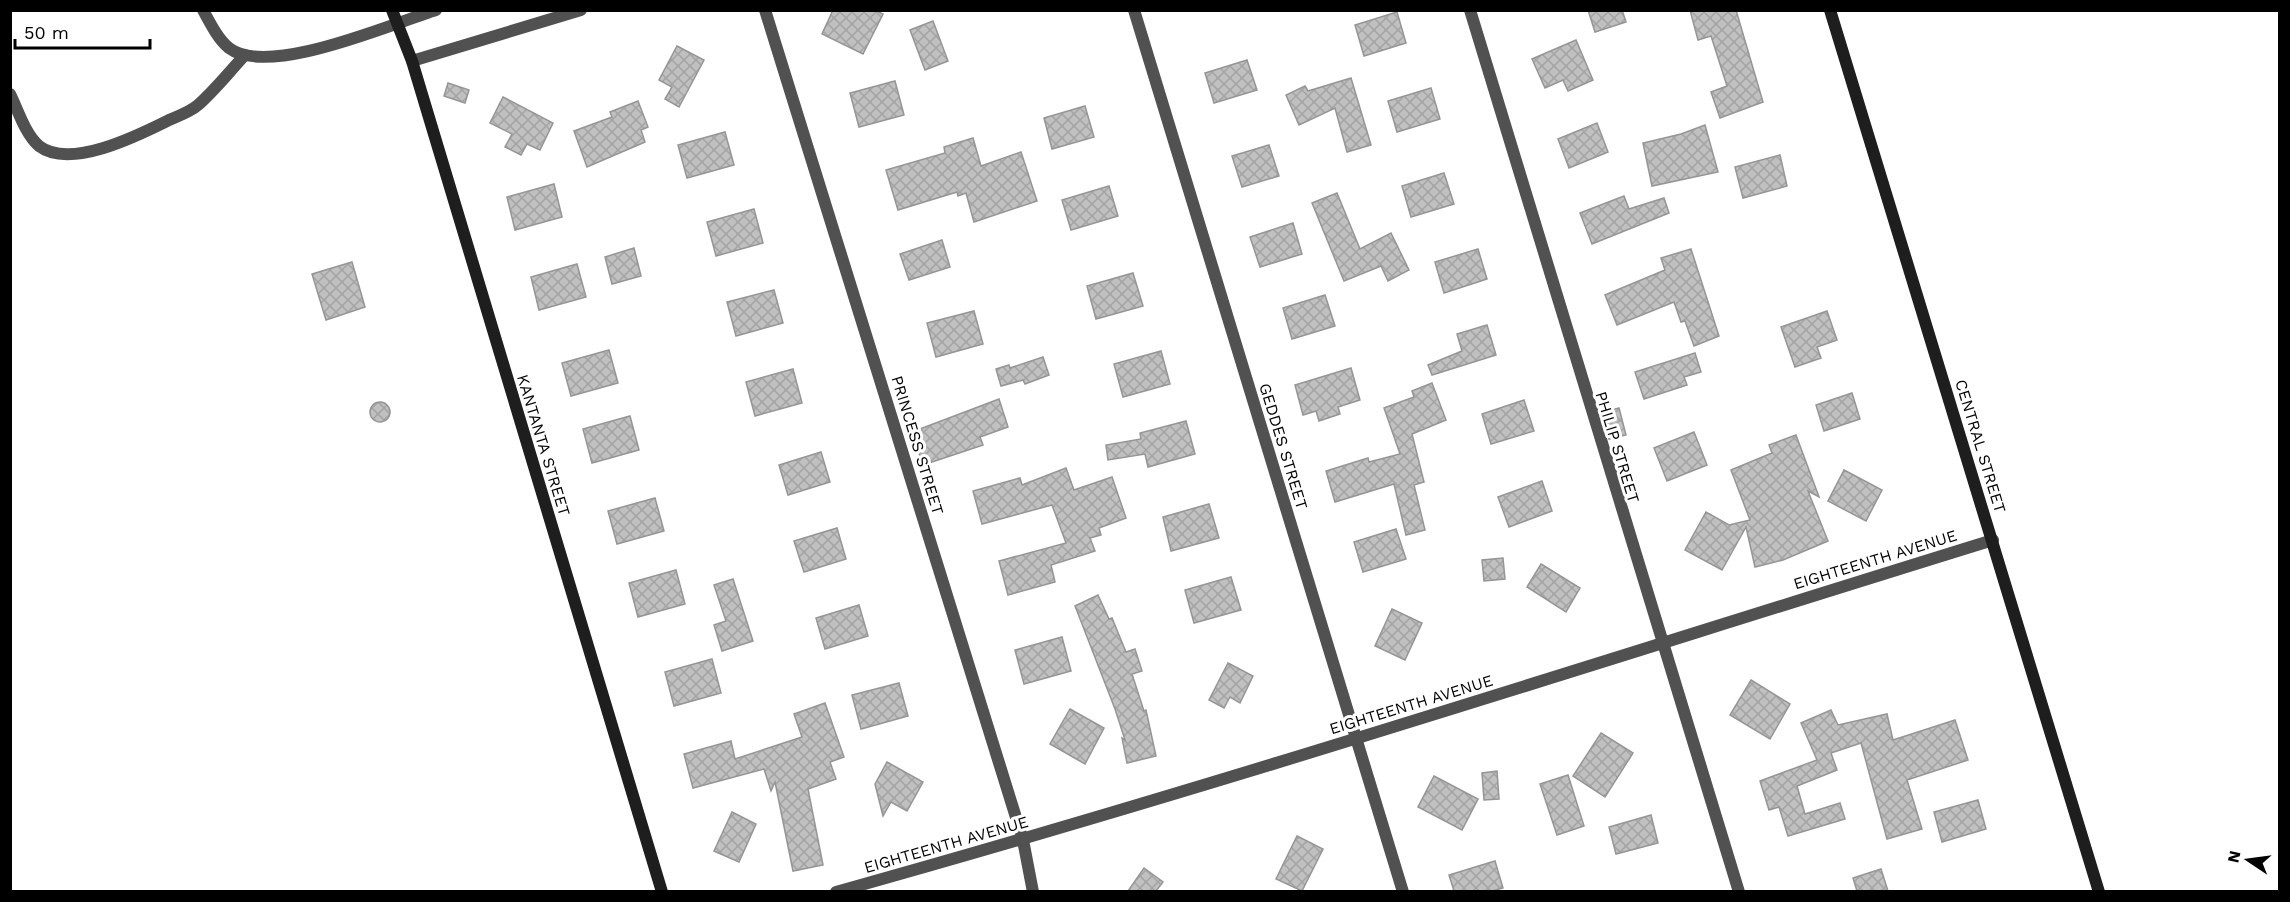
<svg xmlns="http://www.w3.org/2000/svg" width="2290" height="902" font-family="'Work Sans',sans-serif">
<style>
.building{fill:url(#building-cross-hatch);stroke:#959595;stroke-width:1.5}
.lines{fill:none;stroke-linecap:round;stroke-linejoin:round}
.street{stroke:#515151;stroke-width:12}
.secondary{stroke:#1e1e1e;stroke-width:12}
.labels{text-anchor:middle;stroke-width:6;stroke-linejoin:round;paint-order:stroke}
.street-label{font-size:16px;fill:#000;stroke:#fff}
</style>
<defs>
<pattern id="building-cross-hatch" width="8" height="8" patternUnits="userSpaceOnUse" patternTransform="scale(1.5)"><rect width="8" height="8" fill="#c0c0c0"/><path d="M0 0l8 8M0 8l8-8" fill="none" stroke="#a3a3a3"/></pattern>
</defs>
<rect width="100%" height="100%" fill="#fff"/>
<g class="building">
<path d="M833,10H875L883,14L863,54L822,34Z"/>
<path d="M1588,10H1622L1626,22L1595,32Z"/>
<path d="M1690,10H1736L1763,102L1720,118L1711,92L1727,86L1711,36L1698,40Z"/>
<path d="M1397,12L1406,43L1364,56L1355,25Z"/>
<path d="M933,21L948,61L925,70L910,30Z"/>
<path d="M1576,40L1593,80L1568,91L1563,80L1545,88L1532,59Z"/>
<path d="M677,46L704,60L679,107L665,99L672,87L659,80Z"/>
<path d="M1247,60L1257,90L1214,103L1205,73Z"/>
<path d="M1351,78L1371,145L1347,152L1335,108L1299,125L1286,95L1305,86L1308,91Z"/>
<path d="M895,81L904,115L859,127L850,93Z"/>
<path d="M448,83L469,90L465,103L444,96Z"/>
<path d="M1431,88L1440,119L1397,132L1388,101Z"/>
<path d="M503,97L553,123L540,150L527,144L521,155L505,147L512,134L490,123Z"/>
<path d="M638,101L648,127L641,130L645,142L587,167L574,131L612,117L610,112Z"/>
<path d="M1085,106L1094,137L1052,149L1044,118Z"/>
<path d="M1597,123L1608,152L1569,168L1558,139Z"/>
<path d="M1705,125L1718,172L1652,186L1643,143L1681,134Z"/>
<path d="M725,132L734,165L687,178L678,145Z"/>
<path d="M973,138L981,166L1021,152L1037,201L974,222L966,193L958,196L957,192L898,210L886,170L945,153L944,147Z"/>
<path d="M1269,145L1279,176L1242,187L1232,156Z"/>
<path d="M1780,155L1787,186L1743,198L1735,167Z"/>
<path d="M1444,173L1454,204L1411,217L1402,186Z"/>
<path d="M554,184L562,217L515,230L507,197Z"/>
<path d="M1109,186L1118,216L1071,230L1062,200Z"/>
<path d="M1337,193L1360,249L1391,233L1409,270L1388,281L1381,266L1344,281L1312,203Z"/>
<path d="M1624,196L1629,209L1664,198L1669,213L1592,244L1580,213Z"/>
<path d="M754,209L763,243L716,256L707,222Z"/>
<path d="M1293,223L1302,254L1260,267L1250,237Z"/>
<path d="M942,240L950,267L909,280L900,254Z"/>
<path d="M634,248L641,276L612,284L605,257Z"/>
<path d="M1478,249L1487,279L1444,293L1435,262Z"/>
<path d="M1691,249L1719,336L1694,346L1685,321L1681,322L1674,302L1617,325L1605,295L1665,270L1661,258Z"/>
<path d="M352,262L365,307L326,320L312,274Z"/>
<path d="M577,264L586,297L539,310L531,277Z"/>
<path d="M1133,273L1143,306L1096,319L1087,286Z"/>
<path d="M774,290L783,323L736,336L727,302Z"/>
<path d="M1325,295L1335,326L1292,339L1283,308Z"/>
<path d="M974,311L983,344L936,357L927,323Z"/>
<path d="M1827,311L1837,340L1817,347L1821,358L1795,367L1781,327Z"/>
<path d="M1487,325L1496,355L1432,375L1428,365L1462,351L1457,334Z"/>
<path d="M609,350L618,383L571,396L562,363Z"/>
<path d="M1161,351L1170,384L1123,397L1114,364Z"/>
<path d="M1695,353L1701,372L1684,377L1687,385L1644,399L1635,372Z"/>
<path d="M1043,357L1049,375L1025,384L1023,380L1001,386L996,369L1009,365L1010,368Z"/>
<path d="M1351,368L1360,400L1338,407L1340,414L1319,421L1316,411L1303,415L1295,385Z"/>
<path d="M793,369L802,403L755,416L746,382Z"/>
<path d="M1432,383L1446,420L1412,434L1424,482L1414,485L1425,530L1406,535L1394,484L1335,502L1326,471L1368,458L1369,462L1400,454L1384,408L1414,397L1412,391Z"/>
<path d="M1852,393L1860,419L1824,431L1816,405Z"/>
<path d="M999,399L1008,427L980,437L983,445L923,465L912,432Z"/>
<path d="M1524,400L1534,431L1491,444L1482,414Z"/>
<circle cx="380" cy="412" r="10"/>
<path d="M1619,408L1626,435L1609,439L1601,413Z"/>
<path d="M630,416L639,450L592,463L583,429Z"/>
<path d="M1186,421L1195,454L1148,467L1145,454L1108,460L1106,445L1141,439L1140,433Z"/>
<path d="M1694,432L1707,465L1667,481L1654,448Z"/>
<path d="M1796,435L1819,497L1808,491L1828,541L1783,560L1755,567L1746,527L1722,570L1685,550L1706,512L1729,525L1750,520L1731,470L1772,453L1769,445Z"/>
<path d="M821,452L830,482L788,495L779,465Z"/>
<path d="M1066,468L1074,490L1112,477L1126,518L1099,528L1101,535L1090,538L1095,551L1051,565L1055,582L1008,595L999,561L1066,543L1052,505L982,524L973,491L1020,478L1022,485Z"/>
<path d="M1844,470L1882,490L1866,521L1828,501Z"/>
<path d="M1542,481L1552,511L1509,527L1498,497Z"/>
<path d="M655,498L664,531L617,544L608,511Z"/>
<path d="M1209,504L1219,538L1171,551L1163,517Z"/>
<path d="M837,528L846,559L804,572L794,541Z"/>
<path d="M1396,529L1406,559L1363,572L1354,542Z"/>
<path d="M1503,558L1505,579L1484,581L1482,560Z"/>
<path d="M1541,564L1580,588L1566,612L1527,587Z"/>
<path d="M676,570L685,604L638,617L629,583Z"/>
<path d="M1231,577L1241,610L1194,623L1185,590Z"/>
<path d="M733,579L753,641L722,651L714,625L726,621L714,585Z"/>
<path d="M1098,595L1109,619L1112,618L1126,652L1135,649L1142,671L1132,674L1144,711L1146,710L1156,756L1127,763L1122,738L1125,740L1115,709L1075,606Z"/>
<path d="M859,605L868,636L825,649L816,618Z"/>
<path d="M1392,609L1422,623L1405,660L1375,646Z"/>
<path d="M1062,637L1071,671L1024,684L1015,650Z"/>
<path d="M712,659L721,693L674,706L665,672Z"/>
<path d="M1228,663L1253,676L1240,703L1230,697L1224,708L1209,700Z"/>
<path d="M1751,680L1790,704L1770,739L1730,715Z"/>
<path d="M899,683L908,716L861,729L852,695Z"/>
<path d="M825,703L844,757L830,762L836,779L808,789L823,865L793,871L775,782L771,791L764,769L693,788L684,754L731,741L735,759L802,737L794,714Z"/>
<path d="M1070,709L1104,728L1085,764L1050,744Z"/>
<path d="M1831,710L1838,725L1887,714L1893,740L1955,720L1968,760L1907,780L1922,829L1887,839L1861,743L1831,753L1837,770L1797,786L1805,814L1840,803L1845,819L1788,836L1779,807L1769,810L1760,781L1817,760L1801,723Z"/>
<path d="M1601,733L1633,753L1605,797L1573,776Z"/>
<path d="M887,762L923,782L907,811L891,802L883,816L875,784Z"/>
<path d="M1497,771L1499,799L1484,800L1482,773Z"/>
<path d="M1568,775L1584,826L1557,835L1540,784Z"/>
<path d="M1434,776L1478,799L1462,830L1418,807Z"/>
<path d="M1978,800L1986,829L1942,842L1934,812Z"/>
<path d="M732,812L756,824L739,862L714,851Z"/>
<path d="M1651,815L1658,843L1616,854L1609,827Z"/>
<path d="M1297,836L1323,849L1302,891L1276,879Z"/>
<path d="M1495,861L1503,888L1492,891H1454L1449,875Z"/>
<path d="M1144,868L1163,882L1156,891H1128Z"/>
<path d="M1881,869L1888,891H1857L1853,878Z"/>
</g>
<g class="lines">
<g class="street">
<path d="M203,10C210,23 218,39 229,48C268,78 391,24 436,10"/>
<path d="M765,10L1023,840L1033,892"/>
<path d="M1134,10L1403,892"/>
<path d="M1470,10L1739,892"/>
<path d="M412,61L581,10"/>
<path d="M10,94C18,110 25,134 39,146C70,170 139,135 169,120C178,116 190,112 198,105C215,90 229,72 245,55"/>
<path d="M836,892C1224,784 1608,659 1993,540"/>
</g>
<g class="secondary">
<path d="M392,10L412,61L662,892"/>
<path d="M1830,10L2099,892"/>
</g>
</g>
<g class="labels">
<g class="street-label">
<text transform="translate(544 445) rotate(73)" y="6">KANTANTA STREET</text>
<text transform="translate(918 445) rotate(73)" y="6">PRINCESS STREET</text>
<text transform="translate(1284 446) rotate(73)" y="6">GEDDES STREET</text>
<text transform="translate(1981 446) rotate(73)" y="6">CENTRAL STREET</text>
<text transform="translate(1618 447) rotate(73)" y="6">PHILIP STREET</text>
<text transform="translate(1875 559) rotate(-17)" y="6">EIGHTEENTH AVENUE</text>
<text transform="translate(1411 704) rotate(-17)" y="6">EIGHTEENTH AVENUE</text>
<text transform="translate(946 844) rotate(-16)" y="6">EIGHTEENTH AVENUE</text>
</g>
</g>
<rect width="2290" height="902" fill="none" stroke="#000000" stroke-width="24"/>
<g transform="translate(2248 860) rotate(283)" stroke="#ffffff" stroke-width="4.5" paint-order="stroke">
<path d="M0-4.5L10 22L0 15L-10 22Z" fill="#000000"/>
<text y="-9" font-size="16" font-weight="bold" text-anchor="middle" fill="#000000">N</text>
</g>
<path d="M15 39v9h135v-9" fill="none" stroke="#000000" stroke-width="3"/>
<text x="24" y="39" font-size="18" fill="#000000" stroke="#ffffff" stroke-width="4.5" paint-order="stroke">50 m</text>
</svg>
